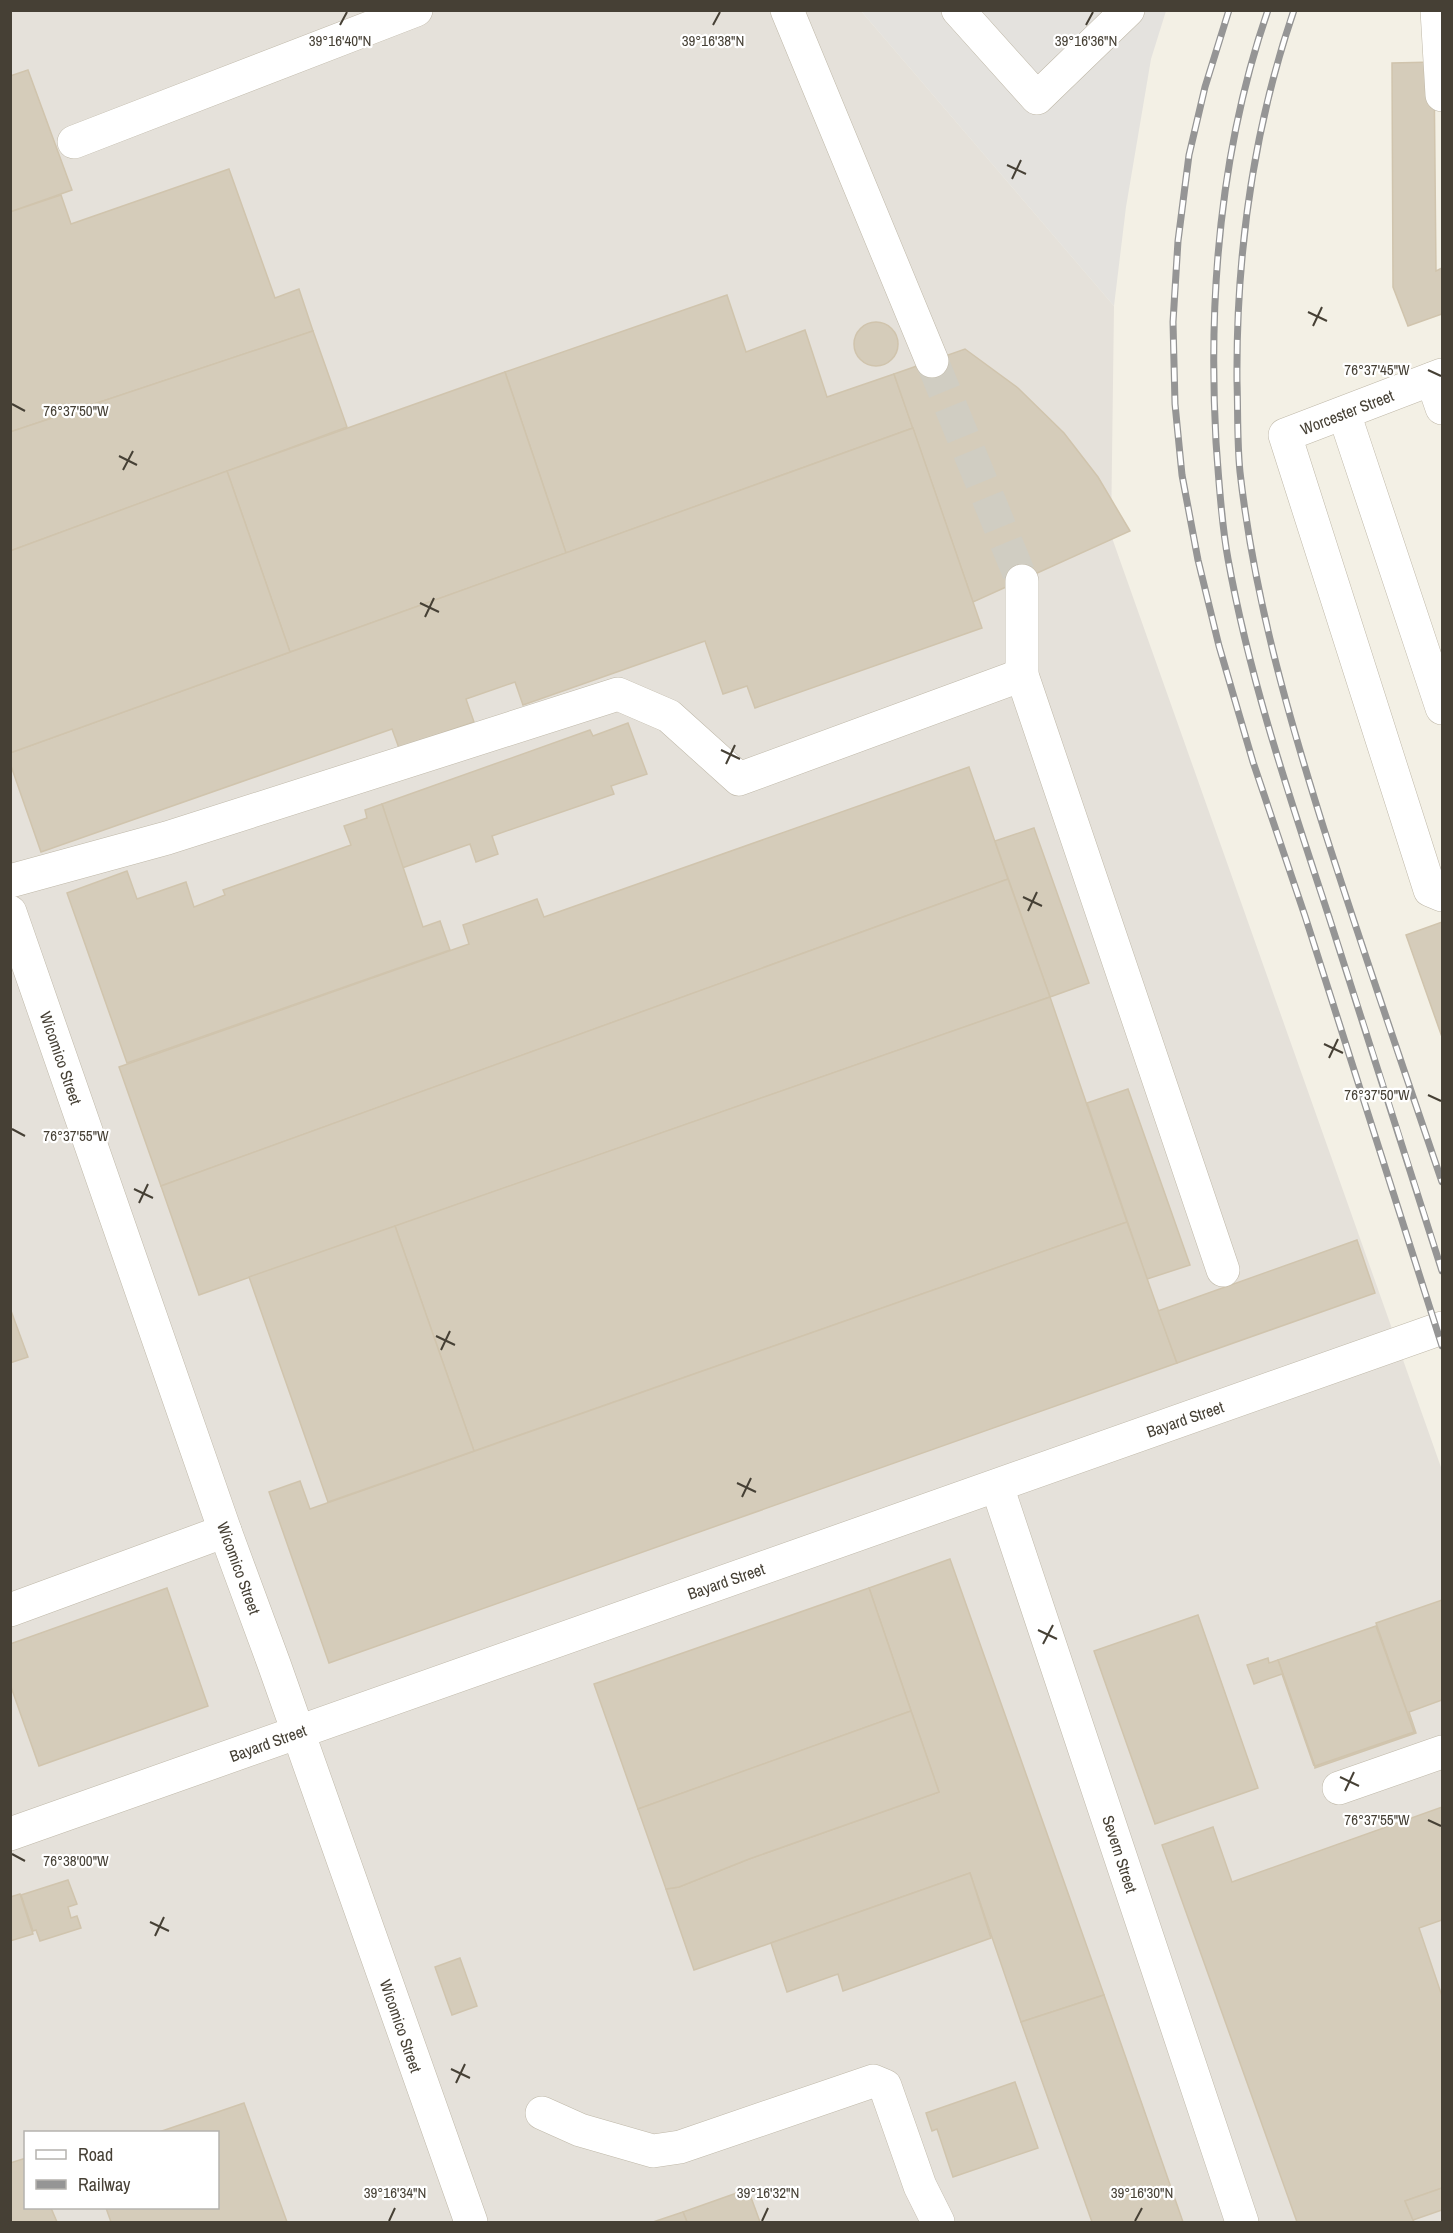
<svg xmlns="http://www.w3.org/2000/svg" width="1453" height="2233" font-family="'Archivo Narrow',sans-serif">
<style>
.industrial{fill:#e5e1da;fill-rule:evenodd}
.parking{fill:#e4e2de}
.building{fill:#d5ccba;stroke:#d0c4ad;stroke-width:1.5}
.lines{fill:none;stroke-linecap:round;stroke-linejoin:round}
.minor-tunnel{stroke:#d0cdc2;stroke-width:33;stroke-dasharray:33 16;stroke-linecap:butt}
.minor-casing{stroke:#bfb8a8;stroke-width:34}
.minor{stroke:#fff;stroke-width:33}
.rail-casing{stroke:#959595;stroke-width:7}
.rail{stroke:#fff;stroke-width:4.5;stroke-dasharray:14;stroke-linecap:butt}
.ticks{fill:none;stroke:#464035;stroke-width:2}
.labels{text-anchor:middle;stroke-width:4.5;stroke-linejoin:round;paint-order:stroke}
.street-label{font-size:16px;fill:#464035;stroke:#fff}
.ticks-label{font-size:15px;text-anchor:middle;fill:#464035;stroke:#fff;stroke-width:4.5;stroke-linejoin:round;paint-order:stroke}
</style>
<rect width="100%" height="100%" fill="#f3f0e5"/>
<path class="industrial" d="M11,11H861L1114,306L1111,535L1442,1470V2222H11ZM26,2132H218V2208H26Z"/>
<path class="parking" d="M861,11H1166L1151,59L1126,207L1114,306Z"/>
<g class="building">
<path d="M1434,62L1436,271L1442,268V314L1408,326L1393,287L1392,63Z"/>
<path d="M28,70L72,190L10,212V76Z"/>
<path d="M229,169L275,298L299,289L313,331L10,432V212L61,195L71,224Z"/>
<path d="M727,295L746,352L805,330L827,397L894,374L913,428L566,553L505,372Z"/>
<circle cx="876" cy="344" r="22"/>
<path d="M313,331L347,427L10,551V432Z"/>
<path d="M965,349L1018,388L1064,433L1098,477L1130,531L973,602L894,374Z"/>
<path d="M505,372L566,553L290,652L227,471Z"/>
<path d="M913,428L982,628L755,708L747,686L723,694L705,641L523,705L515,682L466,699L474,722L399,748L392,729L41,852L10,763V753Z"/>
<path d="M227,471L290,652L10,753V551Z"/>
<path d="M628,723L647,774L611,786L614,794L492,836L498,854L476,862L470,844L402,868L382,804L590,730L593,736Z"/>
<path d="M969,767L1008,879L161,1186L119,1067L469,944L463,925L537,899L544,917Z"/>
<path d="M382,804L423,927L440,921L450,950L127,1063L67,893L127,871L137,899L186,882L194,907L225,895L223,890L351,845L344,826L367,818L365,810Z"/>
<path d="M1034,828L1089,983L1050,997L995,841Z"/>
<path d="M1008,879L1050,997L199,1295L161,1186Z"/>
<path d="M1442,922V1037L1406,935Z"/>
<path d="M1050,997L1127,1222L474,1451L395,1226Z"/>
<path d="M1128,1089L1190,1265L1147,1279L1087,1103Z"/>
<path d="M1127,1222L1177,1363L329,1663L269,1492L300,1481L310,1509Z"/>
<path d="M395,1226L474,1451L328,1502L249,1277Z"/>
<path d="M1357,1240L1375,1293L1177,1363L1158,1311Z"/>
<path d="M10,1308L28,1357L10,1363Z"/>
<path d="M950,1559L1104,1995L1021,2022L970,1873L694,1970L666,1889L679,1887L749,1859L939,1792L869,1588Z"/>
<path d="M167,1588L208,1706L39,1766L10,1684V1644Z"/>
<path d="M869,1588L911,1711L638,1809L594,1684Z"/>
<path d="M1442,1600V1700L1409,1712L1416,1733L1315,1768V1766L1414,1732L1376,1623Z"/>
<path d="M1198,1615L1258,1788L1155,1824L1094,1651Z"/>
<path d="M1376,1626L1414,1732L1315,1766L1278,1660Z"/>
<path d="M1268,1658L1269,1663L1278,1660L1314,1766L1282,1674L1254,1684L1247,1665Z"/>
<path d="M911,1711L939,1792L749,1859L679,1887L666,1889L638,1809Z"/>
<path d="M1442,1807V1920L1419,1928L1442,1996V2188L1405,2201L1414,2222H1297L1162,1845L1213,1827L1232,1882Z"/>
<path d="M970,1873L991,1938L843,1991L838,1974L787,1992L771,1943Z"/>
<path d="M68,1880L77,1904L68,1907L71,1918L77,1916L81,1928L40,1941L36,1930L33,1931L21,1895Z"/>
<path d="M20,1894L33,1934L10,1941V1897Z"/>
<path d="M460,1958L477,2006L452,2015L435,1967Z"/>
<path d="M1104,1995L1183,2222H1092L1021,2022Z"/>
<path d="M1015,2082L1038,2148L953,2177L937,2129L932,2131L926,2113Z"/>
<path d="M244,2103L287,2222H111L106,2208H218V2132H159Z"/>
<path d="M26,2158V2208H51L57,2222H10V2163Z"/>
<path d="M1442,2188V2210L1413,2220L1405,2201Z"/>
<path d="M748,2189L760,2222H687L683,2212Z"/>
<path d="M683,2212L687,2222H653Z"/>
</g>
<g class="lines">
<path class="minor-tunnel" d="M932,361L1022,581"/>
<g class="minor-casing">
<g id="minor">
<path d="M787,10L932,361"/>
<path d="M958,10L1037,98L1128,10"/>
<path d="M1437,10L1442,95"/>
<path d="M74,142L416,10"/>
<path d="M1442,375L1285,435L1430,890L1442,895"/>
<path d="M1432,379L1442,408"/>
<path d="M1344,413L1442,708"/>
<path d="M1022,581V675L1223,1270"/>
<path d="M10,881L167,838L618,694L669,716L739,779L1022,675"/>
<path d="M10,912L225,1531L274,1664L471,2222"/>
<path d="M997,1486L1242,2222"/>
<path d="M10,1610L225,1531"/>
<path d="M1339,1788L1442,1752"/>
<path d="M10,1834L1442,1328"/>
<path d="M542,2113L580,2130L653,2151L680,2147L873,2081L885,2086L920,2186L938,2222"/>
</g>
</g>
<use href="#minor" class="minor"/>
<g class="rail-casing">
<g id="rail">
<path d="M1229,10L1205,87L1189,155L1178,241L1173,322L1175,404L1182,475L1198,560L1219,646L1253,762L1305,916L1442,1346"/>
<path d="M1268,10C1220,149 1208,297 1216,442C1219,481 1221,521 1228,559C1250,681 1290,798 1329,917C1367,1035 1405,1153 1442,1271"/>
<path d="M1294,10C1253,130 1236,255 1237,381C1238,411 1237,442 1240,472C1254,595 1286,708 1323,826C1361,945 1402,1064 1442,1182"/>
</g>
</g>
<use href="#rail" class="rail"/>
</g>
<path class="ticks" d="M340,25L347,12M713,25L720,12M1086,25L1093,12M1007,165L1026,174M1012,179L1021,160M1308,312L1327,321M1313,326L1322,307M1428,370L1441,376M12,404L25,411M119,456L137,465M123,470L133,451M420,603L439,612M425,617L434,598M721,750L740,759M726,764L735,745M1023,897L1042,906M1028,911L1037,892M1324,1044L1343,1053M1329,1058L1338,1039M1428,1095L1441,1101M12,1129L25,1136M134,1189L153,1198M139,1203L148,1184M436,1336L455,1345M441,1350L450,1331M737,1483L756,1492M742,1497L751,1478M1038,1630L1057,1639M1043,1644L1053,1625M1340,1777L1359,1786M1345,1791L1354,1772M1428,1820L1441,1826M12,1854L25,1861M150,1922L169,1931M155,1936L164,1917M451,2069L470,2078M456,2083L465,2064M389,2221L395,2208M762,2221L768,2208M1135,2221L1142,2208"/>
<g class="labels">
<g class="street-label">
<text transform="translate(1347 412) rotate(-21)" y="6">Worcester Street</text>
<text transform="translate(61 1058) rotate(71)" y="6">Wicomico Street</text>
<text transform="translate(1185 1419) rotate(-19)" y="6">Bayard Street</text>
<text transform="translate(239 1568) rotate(70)" y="6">Wicomico Street</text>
<text transform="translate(726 1581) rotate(-19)" y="6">Bayard Street</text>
<text transform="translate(268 1743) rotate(-20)" y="6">Bayard Street</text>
<text transform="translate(1120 1854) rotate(72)" y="6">Severn Street</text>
<text transform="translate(401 2026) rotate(71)" y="6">Wicomico Street</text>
</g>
</g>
<g class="ticks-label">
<text x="340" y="46">39°16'40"N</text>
<text x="713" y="46">39°16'38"N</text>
<text x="1086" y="46">39°16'36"N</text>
<text x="1377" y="375">76°37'45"W</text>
<text x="76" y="416">76°37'50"W</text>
<text x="1377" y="1100">76°37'50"W</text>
<text x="76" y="1141">76°37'55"W</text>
<text x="1377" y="1825">76°37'55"W</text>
<text x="76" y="1866">76°38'00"W</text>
<text x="395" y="2198">39°16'34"N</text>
<text x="768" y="2198">39°16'32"N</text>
<text x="1142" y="2198">39°16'30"N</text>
</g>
<rect width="1453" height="2233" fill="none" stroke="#464035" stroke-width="24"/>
<rect x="24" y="2131" width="195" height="78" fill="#ffffff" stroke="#b5b3ae" stroke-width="1.5"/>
<rect x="36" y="2150" width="30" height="9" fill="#ffffff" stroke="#b5b3ae" stroke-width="1.5"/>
<text x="78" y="2161" font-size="18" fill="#464035">Road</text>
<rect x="36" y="2180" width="30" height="9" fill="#959595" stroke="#b5b3ae" stroke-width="1.5"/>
<text x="78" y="2191" font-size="18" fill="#464035">Railway</text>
</svg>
